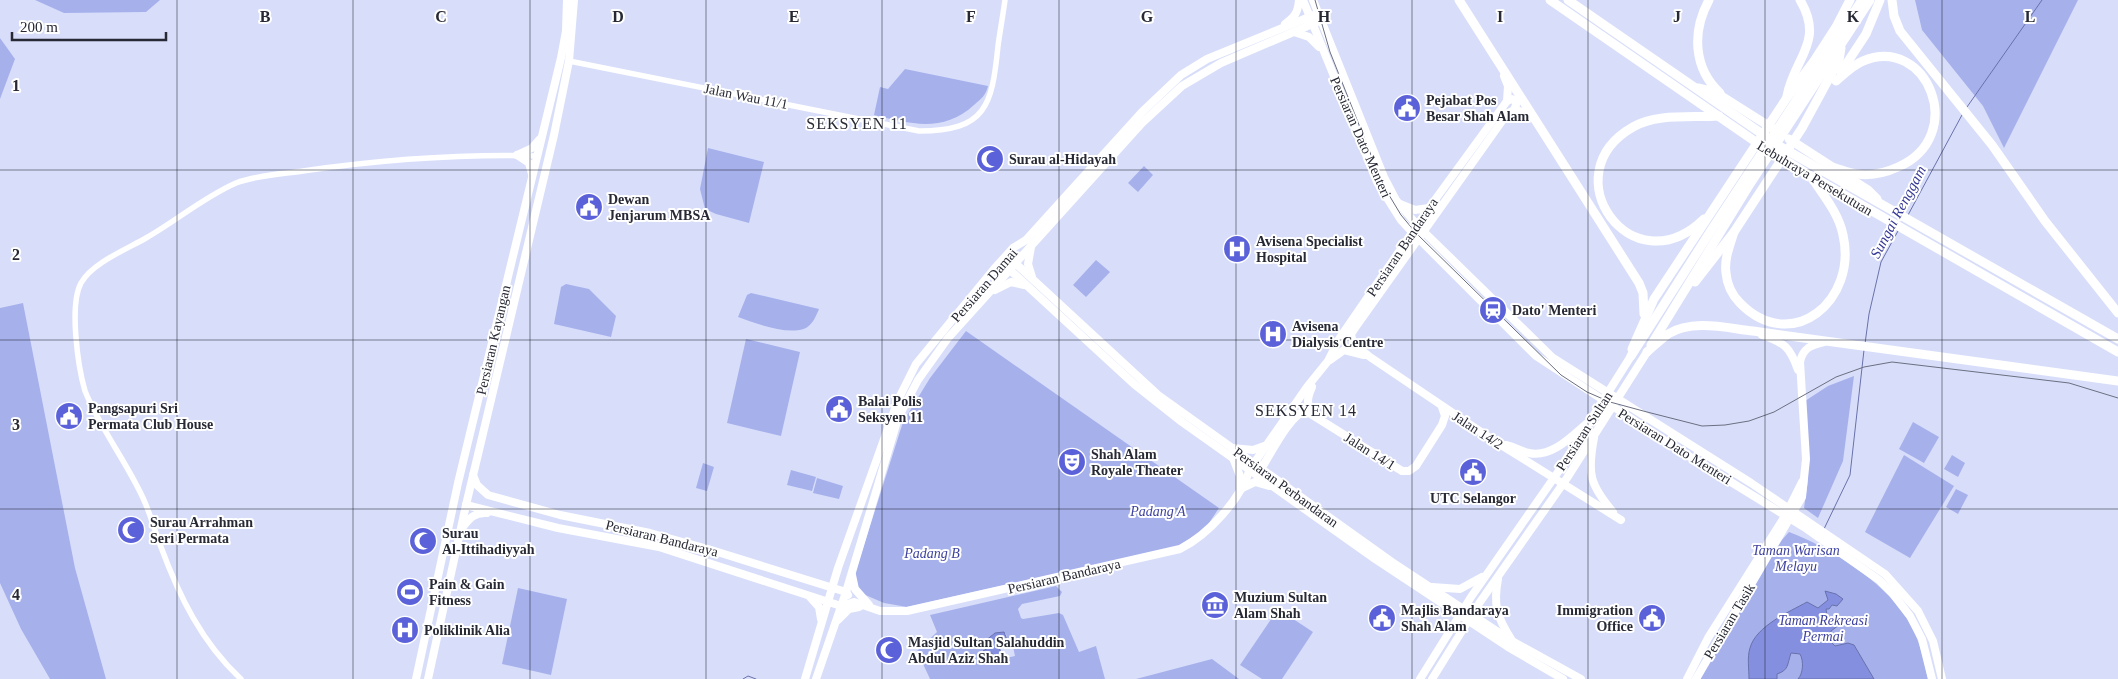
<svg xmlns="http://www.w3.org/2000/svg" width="2118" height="679" font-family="Georgia,serif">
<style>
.green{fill:#a6b1ec;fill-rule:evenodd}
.water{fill:#8490df;stroke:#6871ac}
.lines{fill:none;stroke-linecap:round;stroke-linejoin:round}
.stream{stroke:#6871ac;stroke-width:1}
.minor{stroke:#fff;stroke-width:5.5}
.major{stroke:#fff;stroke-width:8}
.highway{stroke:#fff;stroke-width:9}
.tram{stroke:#6b6f80;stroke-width:1}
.grid{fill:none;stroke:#272934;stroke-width:1;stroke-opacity:0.55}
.labels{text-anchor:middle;stroke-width:4;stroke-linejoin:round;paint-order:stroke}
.street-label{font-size:14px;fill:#272934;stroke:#fff}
.poi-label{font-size:14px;font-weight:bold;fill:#272934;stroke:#fff;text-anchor:start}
.park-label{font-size:14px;font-style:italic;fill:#3e429f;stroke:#fff}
.water-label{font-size:15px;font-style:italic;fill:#373996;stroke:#fff}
.quarter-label{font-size:16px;letter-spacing:1px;fill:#272934;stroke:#fff}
.grid-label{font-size:16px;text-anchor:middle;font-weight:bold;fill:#272934;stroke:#fff;stroke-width:4;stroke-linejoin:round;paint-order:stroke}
</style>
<rect width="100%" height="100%" fill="#d8defa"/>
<g class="green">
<path d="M35,0H160L146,12L64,13Z"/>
<path d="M1915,0H2078L2004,148L1983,106L1922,30Z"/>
<path d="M0,38L15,59L0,99Z"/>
<path d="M905,69L988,86C986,95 981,99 974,105C943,133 911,124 874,115L880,87L888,89Z"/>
<path d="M708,148L764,162L749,223L716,214L705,209L700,189Z"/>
<path d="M1144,166L1153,175L1138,192L1128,183Z"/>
<path d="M1096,260L1110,272L1086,297L1073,285Z"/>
<path d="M566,284L589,289L616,316L611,337L554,324L561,287Z"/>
<path d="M751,293L819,309C816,316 813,324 806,328C788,336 755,323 738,317L747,295Z"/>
<path d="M23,303L75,568L106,679H50L21,629L0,583V308Z"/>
<path d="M966,331L1219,508L1205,529L1178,546L907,607L884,603L863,594L853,580L903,422L930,378Z"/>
<path d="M746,339L800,352L781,436L727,423Z"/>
<path d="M1854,376L1843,461L1818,518L1804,508L1808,480L1805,401L1828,386Z"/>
<path d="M1913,422L1939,437L1924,463L1899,449Z"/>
<path d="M1904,455L1954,486L1910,558L1865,532Z"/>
<path d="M1952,455L1965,463L1958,477L1944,469Z"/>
<path d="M703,463L714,467L707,491L696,488Z"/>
<path d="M791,470L816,477L812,491L787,485Z"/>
<path d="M817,478L843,486L839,499L813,493Z"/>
<path d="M1956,489L1968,495L1958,514L1946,507Z"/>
<path d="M1789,532C1829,547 1883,581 1906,617C1919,636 1923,657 1928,679H1700L1720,638L1781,541Z"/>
<path d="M1056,586L1062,592L1060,596L1022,604L1018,609L1021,618L1023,619L1059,613L1063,615L1079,652L1096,646L1105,679H930L917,651L937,632L930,615ZM1003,632L1006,634L1008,642H1012L1015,656C1002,659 990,660 987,644L993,634Z"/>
<path d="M518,588L567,599L551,675L502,664Z"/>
<path d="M1278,609L1313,632L1282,679H1262L1240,665Z"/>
<path d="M1212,659L1239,679H1136Z"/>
</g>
<g class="water">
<path d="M1825,591L1836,594L1843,599L1837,606L1832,605L1829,609H1826L1827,615L1839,625L1831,631L1830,641L1835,646L1848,643L1854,645L1874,679H1798C1803,674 1804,661 1800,654L1791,653C1787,665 1789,670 1777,674V679H1749C1749,669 1747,657 1750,648C1756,626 1789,612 1807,602L1818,608L1828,600Z"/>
<path d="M1004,632L1008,642L999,645L1002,659L994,657L992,653L983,655V651L988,648L987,644L984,642L995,633Z"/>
</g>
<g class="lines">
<g class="stream">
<path d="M1967,107L2042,0"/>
<path d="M1908,215L1962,115"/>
<path d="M1865,344L1869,314L1881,262L1898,231"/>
<path d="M1824,529L1850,475L1864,350"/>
<path d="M743,679L748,676L756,679"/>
</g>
<g class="minor">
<path d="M569,61L919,131C986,131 992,106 998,46C1000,31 1003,15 1005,0"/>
<path d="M241,679C202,643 179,596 161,547C155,531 150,513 143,498C126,461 100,428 85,391C78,367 69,305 81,283C92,263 127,249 146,238C176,221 204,197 236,183C257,175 282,174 303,171C380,160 459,154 537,156"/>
</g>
<g class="major">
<path d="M1303,0L1377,182L1401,220L1413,233L1536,356L1687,455L1804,527L1879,580L1893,594L1910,616L1922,639L1932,679"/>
<path d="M1313,0L1384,177L1396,200L1418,226L1553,358L1751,483L1885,574L1918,611L1933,641L1942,679"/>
<path d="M1285,24C1295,17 1298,12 1299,0"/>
<path d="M1294,32L1309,37L1319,47"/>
<path d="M1507,101L1512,99L1516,101V105L1514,110"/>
<path d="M1532,116C1523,112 1516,107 1507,114L1355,328L1351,334L1353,343L1370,357L1493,440L1621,520"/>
<path d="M517,155L532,148L540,139"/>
<path d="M517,155L529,163L532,174"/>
<path d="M1400,204L1415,210L1429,208"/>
<path d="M1031,247L1028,264L1032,277"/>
<path d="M1015,263L1158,395L1392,562L1512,641L1581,679"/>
<path d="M1010,270L1134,384L1182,422L1375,559L1508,647L1563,679"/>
<path d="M995,290L1011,282L1024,285"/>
<path d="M1762,335C1785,343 1790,347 1798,370"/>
<path d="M1330,360L1344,350L1364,355"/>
<path d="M1312,387C1307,398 1306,404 1313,415"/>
<path d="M1594,438C1587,474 1590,485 1613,512"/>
<path d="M1506,445C1514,447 1521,451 1529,453C1551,458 1571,437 1586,424"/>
<path d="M1232,448L1253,450L1267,445"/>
<path d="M1233,458L1240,476V489"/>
<path d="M1259,472C1269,458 1290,413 1306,411L1402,471H1409L1416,466L1442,425L1445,416L1442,407"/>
<path d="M473,475L477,485L488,495L560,515L650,533L708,549L846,592L848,595"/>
<path d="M1242,488L1255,482L1269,486"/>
<path d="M466,505L558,528L659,547L841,606L854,602L880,611H907L1180,549C1208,535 1241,499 1250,469L1307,387L1328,361L1339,339L1429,208L1507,101L1508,86L1504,76"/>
<path d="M462,528C469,519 474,512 487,513"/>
<path d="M852,575L855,589L869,605"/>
<path d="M1498,579C1493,605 1497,617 1511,639"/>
<path d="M1432,587L1460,589L1482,577"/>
<path d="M810,597L819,607L821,619"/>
<path d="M838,620L849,609L859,607"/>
<path d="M416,679L458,483L561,58L566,31L567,0"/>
<path d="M428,679L466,505L554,135L569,61L574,0"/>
<path d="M805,679L838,568L898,400L916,364L934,342L994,269L1013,248L1026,240L1142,112L1181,75L1207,59L1314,15"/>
<path d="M816,679L846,592L898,418L918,380L948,338L1142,123L1182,86L1221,63L1317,22"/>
<path d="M1420,679L1471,597L1558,472L1631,356"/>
<path d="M1432,679L1480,602L1567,478L1647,352"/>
<path d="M1687,679L1708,638L1785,516L1802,482"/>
<path d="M1696,679L1802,497L1806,459L1800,362C1803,348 1811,345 1824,342"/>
</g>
<g class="highway">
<path d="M1459,0L1639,283L1643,293L1644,314"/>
<path d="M1550,0L1753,140L1811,176L2118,352"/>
<path d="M1568,0L1781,147L2118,339"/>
<path d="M1709,0C1692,31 1693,68 1720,93"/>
<path d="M1892,0L1894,16L1900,31L1992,145L2045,221L2118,313"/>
<path d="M1841,72L1866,34L1880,0"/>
<path d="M1698,88L1715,92L1772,128"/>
<path d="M1787,96C1794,58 1825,42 1800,0"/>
<path d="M1789,139L1868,190L1877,199"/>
<path d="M1831,167C1840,169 1848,173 1857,174C1871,176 1885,173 1898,167C1969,136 1927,34 1863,61C1853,65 1844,74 1836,81"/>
<path d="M1704,219C1632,289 1550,174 1633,127C1657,113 1691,118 1719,116"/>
<path d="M1734,232C1730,245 1724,259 1726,273C1727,285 1732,295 1740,303C1792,356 1858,300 1843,235C1839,214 1824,196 1812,178"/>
<path d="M1695,282L1734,232L1802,128L1839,60L1841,48"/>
<path d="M1651,345L1750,184L1870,0"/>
<path d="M1632,349L1654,299L1786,99L1814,61L1836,27L1850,0"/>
<path d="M1647,352C1654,346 1661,339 1668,334C1693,319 1726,328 1753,331L2118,381"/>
<path d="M1631,356L1712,229L1862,0"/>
</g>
<path class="tram" d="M1315,0L1330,52L1383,185L1401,215L1416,233L1561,375L1587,392L1610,402L1647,412L1702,426L1725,425L1749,421L1774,412L1836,377L1864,367L1892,362L2069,383L2118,398"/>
</g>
<path class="grid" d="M177,0V679M353,0V679M530,0V679M706,0V679M882,0V679M1059,0V679M1236,0V679M1412,0V679M1588,0V679M1765,0V679M1942,0V679M0,170H2118M0,340H2118M0,509H2118"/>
<defs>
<g id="civic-disc" transform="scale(1.4375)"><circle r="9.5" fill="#5b62d9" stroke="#fff"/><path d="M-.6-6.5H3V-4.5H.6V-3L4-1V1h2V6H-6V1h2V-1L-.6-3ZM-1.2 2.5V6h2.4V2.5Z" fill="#fff"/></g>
<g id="mosque-disc" transform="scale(1.4375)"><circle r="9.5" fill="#5b62d9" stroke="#fff"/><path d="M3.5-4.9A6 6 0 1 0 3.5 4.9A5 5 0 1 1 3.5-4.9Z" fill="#fff"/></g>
<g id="hospital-disc" transform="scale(1.4375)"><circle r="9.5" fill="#5b62d9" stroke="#fff"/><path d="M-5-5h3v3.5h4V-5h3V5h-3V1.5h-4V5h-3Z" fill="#fff"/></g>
<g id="station-disc" transform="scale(1.4375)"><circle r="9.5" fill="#5b62d9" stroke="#fff"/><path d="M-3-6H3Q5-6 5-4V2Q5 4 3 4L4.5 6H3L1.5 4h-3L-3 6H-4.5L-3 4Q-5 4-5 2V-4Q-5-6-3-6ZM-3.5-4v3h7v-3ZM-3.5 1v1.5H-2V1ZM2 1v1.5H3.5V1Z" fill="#fff"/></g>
<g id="theatre-disc" transform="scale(1.4375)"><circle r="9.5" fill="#5b62d9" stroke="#fff"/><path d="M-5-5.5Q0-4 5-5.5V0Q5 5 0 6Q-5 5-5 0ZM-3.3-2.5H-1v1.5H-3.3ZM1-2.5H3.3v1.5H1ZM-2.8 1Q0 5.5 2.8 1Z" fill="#fff"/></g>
<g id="stadium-disc" transform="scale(1.4375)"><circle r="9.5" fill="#5b62d9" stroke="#fff"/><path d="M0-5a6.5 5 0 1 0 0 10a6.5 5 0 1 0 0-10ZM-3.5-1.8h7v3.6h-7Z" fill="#fff"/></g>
<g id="museum-disc" transform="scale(1.4375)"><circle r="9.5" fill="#5b62d9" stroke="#fff"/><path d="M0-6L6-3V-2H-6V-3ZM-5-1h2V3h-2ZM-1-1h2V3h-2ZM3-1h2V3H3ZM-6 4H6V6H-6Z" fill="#fff"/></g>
</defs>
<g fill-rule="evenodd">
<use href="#civic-disc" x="1407" y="108"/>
<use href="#mosque-disc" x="990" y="159"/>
<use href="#civic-disc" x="589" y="207"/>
<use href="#hospital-disc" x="1237" y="249"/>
<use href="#station-disc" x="1493" y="310"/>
<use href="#hospital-disc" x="1273" y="334"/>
<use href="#civic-disc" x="839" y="409"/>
<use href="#civic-disc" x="69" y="416"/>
<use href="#theatre-disc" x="1072" y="462"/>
<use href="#civic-disc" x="1473" y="472"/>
<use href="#mosque-disc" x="131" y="530"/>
<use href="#mosque-disc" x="423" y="541"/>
<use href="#stadium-disc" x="410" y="592"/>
<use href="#museum-disc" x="1215" y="605"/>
<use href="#civic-disc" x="1382" y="618"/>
<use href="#civic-disc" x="1652" y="618"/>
<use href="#hospital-disc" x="405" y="630"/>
<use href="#mosque-disc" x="889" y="650"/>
</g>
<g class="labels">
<g class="street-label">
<text transform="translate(746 96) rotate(11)" y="5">Jalan Wau 11/1</text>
<text transform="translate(1361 137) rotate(66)" y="5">Persiaran Dato Menteri</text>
<text transform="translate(1815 178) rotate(31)" y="5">Lebuhraya Persekutuan</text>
<text transform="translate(1402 247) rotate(-56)" y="5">Persiaran Bandaraya</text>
<text transform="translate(984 285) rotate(-49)" y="5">Persiaran Damai</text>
<text transform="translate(493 340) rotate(-77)" y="5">Persiaran Kayangan</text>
<text transform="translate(1478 430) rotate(33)" y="5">Jalan 14/2</text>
<text transform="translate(1584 431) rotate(-57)" y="5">Persiaran Sultan</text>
<text transform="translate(1675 446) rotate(32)" y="5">Persiaran Dato Menteri</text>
<text transform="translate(1370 451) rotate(32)" y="5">Jalan 14/1</text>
<text transform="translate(1286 487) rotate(36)" y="5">Persiaran Perbandaran</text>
<text transform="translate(662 538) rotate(14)" y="5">Persiaran Bandaraya</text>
<text transform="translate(1064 576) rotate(-13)" y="5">Persiaran Bandaraya</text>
<text transform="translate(1729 621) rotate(-59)" y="5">Persiaran Tasik</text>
</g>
<g class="poi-label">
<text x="1426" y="105">Pejabat Pos<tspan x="1426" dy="16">Besar Shah Alam</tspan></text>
<text x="1009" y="164">Surau al-Hidayah</text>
<text x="608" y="204">Dewan<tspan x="608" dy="16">Jenjarum MBSA</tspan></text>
<text x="1256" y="246">Avisena Specialist<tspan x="1256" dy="16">Hospital</tspan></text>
<text x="1512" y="315">Dato' Menteri</text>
<text x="1292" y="331">Avisena<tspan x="1292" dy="16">Dialysis Centre</tspan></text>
<text x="858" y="406">Balai Polis<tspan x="858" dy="16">Seksyen 11</tspan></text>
<text x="88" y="413">Pangsapuri Sri<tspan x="88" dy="16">Permata Club House</tspan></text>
<text x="1091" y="459">Shah Alam<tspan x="1091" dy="16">Royale Theater</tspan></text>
<text x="1473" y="503" text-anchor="middle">UTC Selangor</text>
<text x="150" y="527">Surau Arrahman<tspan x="150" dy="16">Seri Permata</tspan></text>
<text x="442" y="538">Surau<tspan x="442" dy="16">Al-Ittihadiyyah</tspan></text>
<text x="429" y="589">Pain &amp; Gain<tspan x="429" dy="16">Fitness</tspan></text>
<text x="1234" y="602">Muzium Sultan<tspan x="1234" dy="16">Alam Shah</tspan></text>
<text x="1401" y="615">Majlis Bandaraya<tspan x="1401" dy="16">Shah Alam</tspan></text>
<text x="1633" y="615" text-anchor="end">Immigration<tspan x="1633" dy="16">Office</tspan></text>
<text x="424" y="635">Poliklinik Alia</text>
<text x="908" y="647">Masjid Sultan Salahuddin<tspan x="908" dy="16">Abdul Aziz Shah</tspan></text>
</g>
<g class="park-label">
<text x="1158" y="516">Padang A</text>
<text x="1796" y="555">Taman Warisan<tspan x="1796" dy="16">Melayu</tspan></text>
<text x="932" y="558">Padang B</text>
<text x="1823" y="625">Taman Rekreasi<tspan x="1823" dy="16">Permai</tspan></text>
</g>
<g class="water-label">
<text transform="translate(1898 212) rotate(-62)" y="5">Sungai Renggam</text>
</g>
<g class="quarter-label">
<text x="857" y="129">SEKSYEN 11</text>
<text x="1306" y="416">SEKSYEN 14</text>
</g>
</g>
<g class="grid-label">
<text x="265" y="22">B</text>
<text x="441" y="22">C</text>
<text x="618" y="22">D</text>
<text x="794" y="22">E</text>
<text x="971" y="22">F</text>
<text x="1147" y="22">G</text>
<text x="1324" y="22">H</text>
<text x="1500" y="22">I</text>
<text x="1677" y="22">J</text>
<text x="1853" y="22">K</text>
<text x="2030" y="22">L</text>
<text x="16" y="91">1</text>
<text x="16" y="260">2</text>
<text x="16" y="430">3</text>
<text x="16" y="600">4</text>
</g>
<path d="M12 32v8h154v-8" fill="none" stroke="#272934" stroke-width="2.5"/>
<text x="20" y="32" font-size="15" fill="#272934" stroke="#ffffff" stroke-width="4" paint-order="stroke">200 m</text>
</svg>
